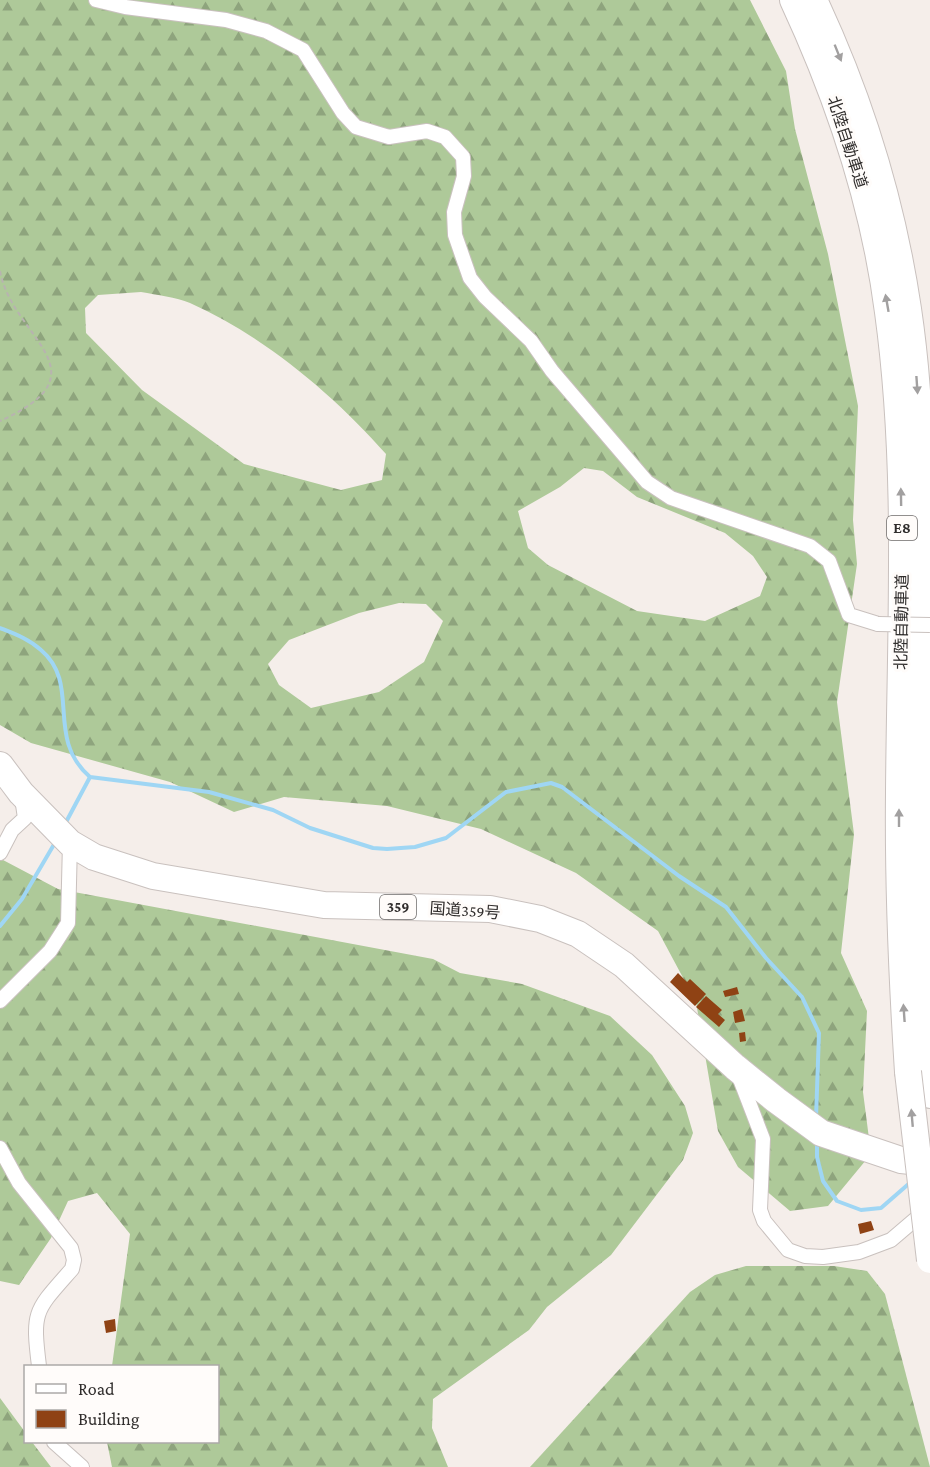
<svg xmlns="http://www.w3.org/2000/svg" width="930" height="1467" font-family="'Crimson Pro','Noto Sans JP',serif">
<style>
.forest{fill:url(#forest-firs);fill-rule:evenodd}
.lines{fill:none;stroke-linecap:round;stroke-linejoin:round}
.stream{stroke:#9fd6f4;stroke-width:4}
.building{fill:#8f4214}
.street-casing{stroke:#c9c1be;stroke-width:16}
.highway-casing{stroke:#c9c1be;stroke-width:28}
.path{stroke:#b8b3b0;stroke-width:2;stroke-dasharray:4.5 3;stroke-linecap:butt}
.street{stroke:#fff;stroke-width:14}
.highway{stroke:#fff;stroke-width:26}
.street-bridge-casing{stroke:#c9c1be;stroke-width:16;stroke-linecap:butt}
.highway-bridge-casing{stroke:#c9c1be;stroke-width:28;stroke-linecap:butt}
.street-bridge{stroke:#fff;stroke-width:14}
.highway-bridge{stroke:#fff;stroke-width:26}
.oneway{fill:#a2a0a0}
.labels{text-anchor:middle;stroke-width:6;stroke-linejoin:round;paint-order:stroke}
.shield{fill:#fffcfa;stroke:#6e6b6a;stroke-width:1.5}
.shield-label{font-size:15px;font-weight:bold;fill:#302d2c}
.street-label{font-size:16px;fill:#302d2c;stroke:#fffcfa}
</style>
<defs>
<pattern id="forest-firs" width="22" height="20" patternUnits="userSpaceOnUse" patternTransform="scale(1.5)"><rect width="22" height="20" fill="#aec999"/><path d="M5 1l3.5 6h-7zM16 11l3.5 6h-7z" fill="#8ea47d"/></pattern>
</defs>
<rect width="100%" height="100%" fill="#f5eeea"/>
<g class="forest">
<path d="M0,0H750L786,71L795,129L828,254L858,406L853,520L857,564L837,702L854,834L841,953L867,1011L863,1092L871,1154L828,1206L790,1211L738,1167L718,1131L696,1002L658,931L576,873L481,829L387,806L284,797L234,812L170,782L31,743L0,725ZM141,292C157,295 176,297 190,303C264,336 333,394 386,454L382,480L341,490L244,464L142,390L86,333L85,308L98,295ZM584,468L603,471L637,497L725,533L753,556L767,577L760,596L705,621L637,611L548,565L528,548L518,511L560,487ZM399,603L426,604L443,621L424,662L379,692L311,708L279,685L268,664L289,640L359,613Z"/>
<path d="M0,840L3,860L58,889L433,959L460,973L522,984L610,1016L652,1055L685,1106L693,1133L683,1160L611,1255L547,1307L529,1330L433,1399L432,1428L448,1467H112L107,1442H218V1366H112L130,1234L97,1193L68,1201L51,1238L19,1285L0,1281Z"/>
<path d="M746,1266H834L867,1271L885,1294L930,1467H530L690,1292L715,1275Z"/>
<path d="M0,1398L25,1432L26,1442H32L51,1467H0Z"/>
</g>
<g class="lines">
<g class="stream">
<path d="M0,628C15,634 29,639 41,650C82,685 44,737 90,777L209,792L273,810L310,828L373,848L387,849L415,847L446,838L506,792L551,783L562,787L679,876L726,907L766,958L802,997L819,1033L816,1118"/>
<path d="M65,824L90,777"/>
<path d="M0,926L22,899L56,841"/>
<path d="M817,1141V1157L823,1181L837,1201L861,1210L881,1208L912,1181"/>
</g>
</g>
<g class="building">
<path d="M678,973L687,982L690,979L706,994L695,1006L670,982Z"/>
<path d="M737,987L739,994L725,997L723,991Z"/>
<path d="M706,996L722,1010L718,1014L725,1020L719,1027L696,1007Z"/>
<path d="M742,1009L745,1021L735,1023L733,1012Z"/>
<path d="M745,1032L746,1041L740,1042L739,1033Z"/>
<path d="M871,1221L874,1230L860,1234L858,1224Z"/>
<path d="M115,1319L116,1331L106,1333L104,1321Z"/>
</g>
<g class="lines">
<g class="street-casing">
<g id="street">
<path d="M96,0L125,7L226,20L266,31L303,50L343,113L356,127L389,137L427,131L445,137L463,157L464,176L454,212L455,235L470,278L485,297L531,341L552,371L647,482L671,498L810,546L829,561L849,615L878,624"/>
<path d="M0,853L12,830L25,818L22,798"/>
<path d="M0,1001L50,951L68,923L70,843"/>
<path d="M738,1074L763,1139L760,1210L764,1221L788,1250L805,1256L823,1257L859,1252L891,1240L925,1211"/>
<path d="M0,1148L19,1183L71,1248L74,1260L72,1269C35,1311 32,1310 39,1366"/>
<path d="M54,1442L82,1467"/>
</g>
</g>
<g class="highway-casing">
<g id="highway">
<path d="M793,0C839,99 874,204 888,312C910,472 900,633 899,793C898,886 902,979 908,1072"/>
<path d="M814,0C860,98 892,201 908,309C924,416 922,524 921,632C920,787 917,941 930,1095"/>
<path d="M0,765L21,793L70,843L94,857L153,876L324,905L490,909L540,919L578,934L624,965L735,1067L776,1100L821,1133L901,1160L930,1163"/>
</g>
</g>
<path class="path" d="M0,271C12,338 109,372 0,421"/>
<use href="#street" class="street"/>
<use href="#highway" class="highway"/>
<g class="street-bridge-casing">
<path id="street-bridge" d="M878,624L930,625"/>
</g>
<g class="highway-bridge-casing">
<path id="highway-bridge" d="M908,1072L930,1260"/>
</g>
<use href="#street-bridge" class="street-bridge"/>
<use href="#highway-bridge" class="highway-bridge"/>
</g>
<defs><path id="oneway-solid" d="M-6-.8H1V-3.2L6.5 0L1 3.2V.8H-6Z" transform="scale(1.5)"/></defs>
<g class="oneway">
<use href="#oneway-solid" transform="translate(838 53) rotate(68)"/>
<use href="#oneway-solid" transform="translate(887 303) rotate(-100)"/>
<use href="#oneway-solid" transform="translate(917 385) rotate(86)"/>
<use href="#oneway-solid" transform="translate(901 497) rotate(-91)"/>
<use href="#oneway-solid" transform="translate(899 818) rotate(-90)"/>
<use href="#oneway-solid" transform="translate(904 1013) rotate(-94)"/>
<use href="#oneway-solid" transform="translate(912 1118) rotate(-95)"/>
</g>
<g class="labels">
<g class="shield">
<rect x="887" y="516" width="30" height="24" rx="4.5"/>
<rect x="380" y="895" width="36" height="24" rx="4.5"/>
</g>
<g class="shield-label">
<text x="902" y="533">E8</text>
<text x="398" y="912">359</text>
</g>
<g class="street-label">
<text transform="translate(848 142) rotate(72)" y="6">北陸自動車道</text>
<text transform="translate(901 622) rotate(-89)" y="6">北陸自動車道</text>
<text transform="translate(465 910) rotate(4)" y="6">国道359号</text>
</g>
</g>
<rect x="24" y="1365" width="195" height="78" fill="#fffcfa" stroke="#aca9a8" stroke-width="1.5"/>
<rect x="36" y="1384" width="30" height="9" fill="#ffffff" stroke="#aca9a8" stroke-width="1.5"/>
<text x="78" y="1395" font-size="18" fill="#302d2c">Road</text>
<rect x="36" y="1410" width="30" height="18" fill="#8f4214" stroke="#aca9a8" stroke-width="1.5"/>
<text x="78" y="1425" font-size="18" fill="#302d2c">Building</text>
</svg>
